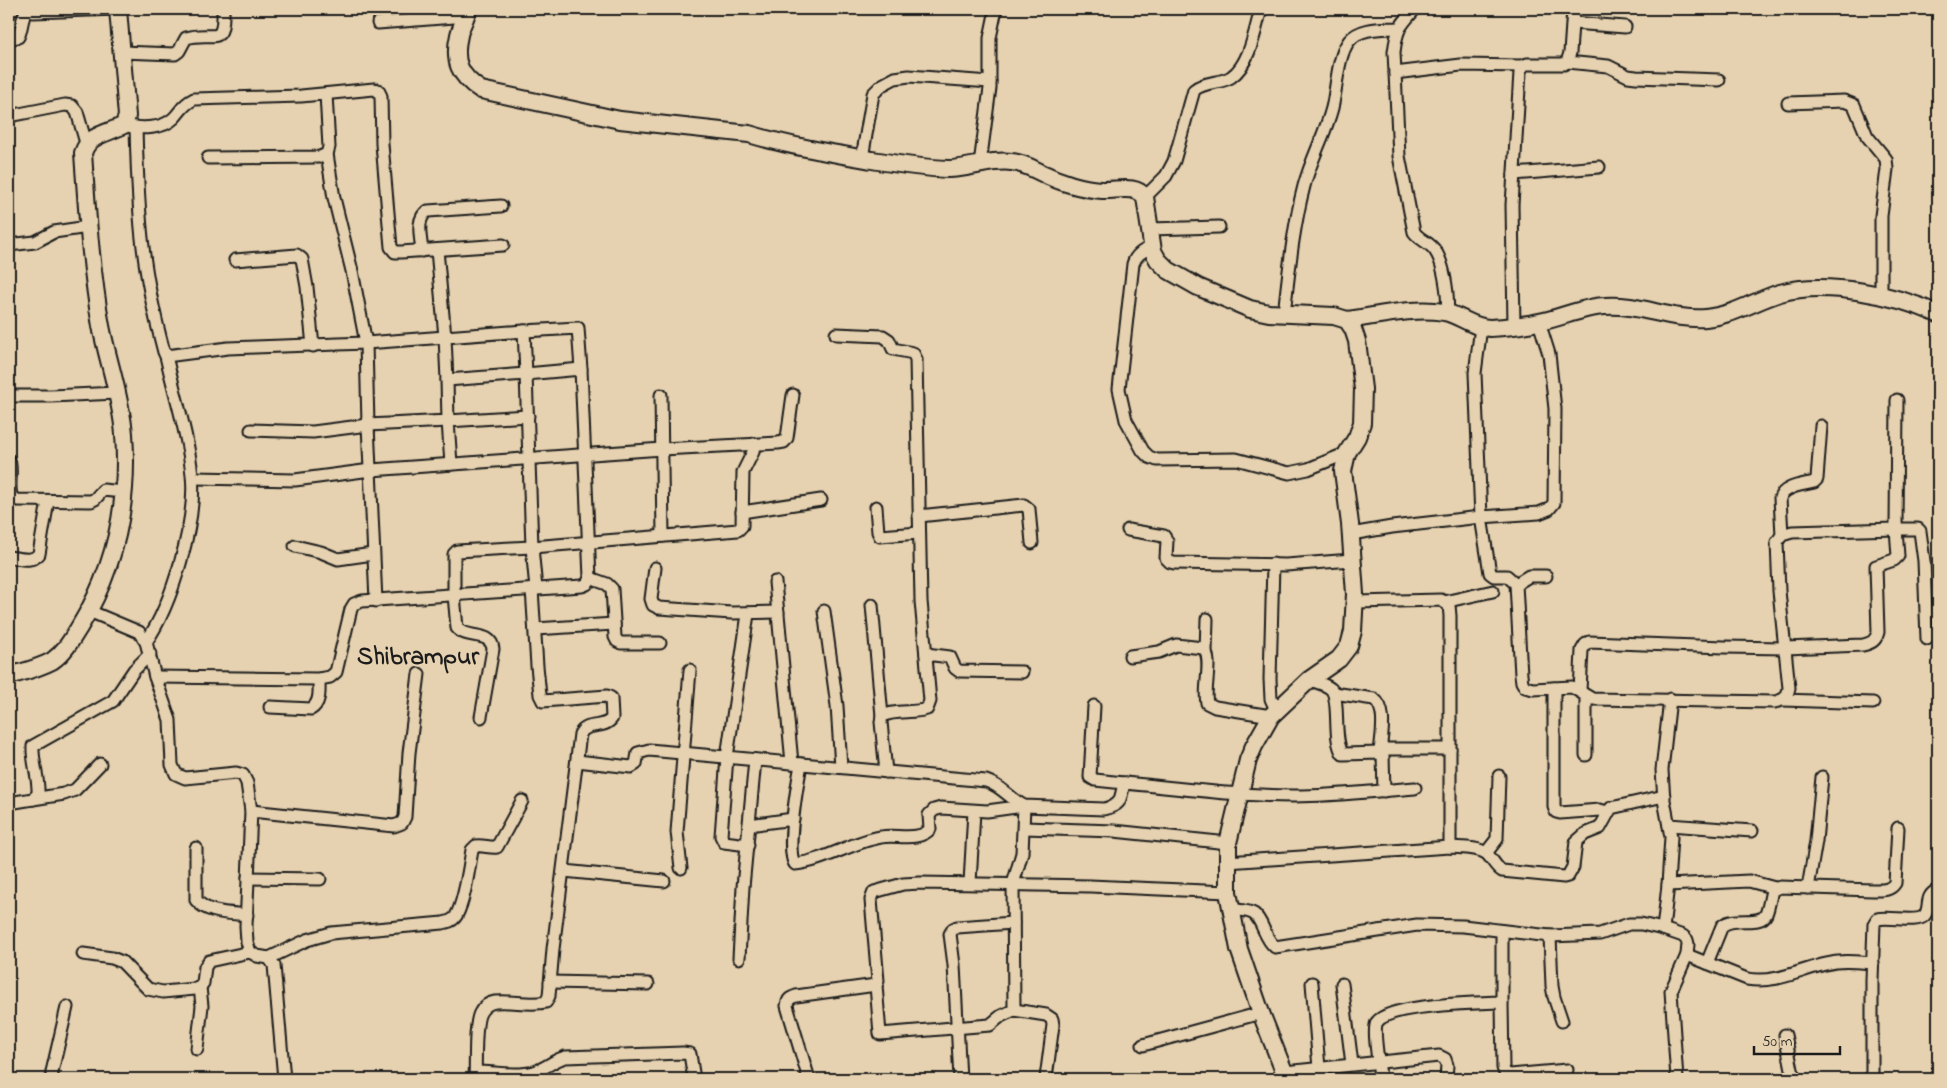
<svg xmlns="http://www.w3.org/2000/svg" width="1947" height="1088" font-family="'Indie Flower',sans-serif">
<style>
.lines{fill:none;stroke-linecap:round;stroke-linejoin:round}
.street-casing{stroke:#1c1c1c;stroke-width:15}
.secondary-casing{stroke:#1c1c1c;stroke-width:20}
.street{stroke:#e6d2b0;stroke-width:11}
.secondary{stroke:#e6d2b0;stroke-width:16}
.labels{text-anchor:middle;stroke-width:4;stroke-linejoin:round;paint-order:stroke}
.district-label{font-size:25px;font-weight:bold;fill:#1c1c1c;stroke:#e6d2b0}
</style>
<rect width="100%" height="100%" fill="#e6d2b0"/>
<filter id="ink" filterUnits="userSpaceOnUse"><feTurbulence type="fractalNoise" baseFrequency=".02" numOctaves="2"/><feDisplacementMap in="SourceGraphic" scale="10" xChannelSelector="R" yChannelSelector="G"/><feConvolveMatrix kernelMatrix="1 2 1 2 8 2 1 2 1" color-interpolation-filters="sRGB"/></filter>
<g filter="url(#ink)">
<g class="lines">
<g class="street-casing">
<g id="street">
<path d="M27,9L33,12L118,9"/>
<path d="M1415,9C1400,26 1397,28 1394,52L1399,156L1414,232C1419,239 1426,241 1432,247C1444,258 1449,297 1447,313"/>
<path d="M378,23L467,16"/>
<path d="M1573,23L1625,27"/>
<path d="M9,39L18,37C23,28 20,21 27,10"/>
<path d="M121,52L175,54L179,51L186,38C214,30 224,49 223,9"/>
<path d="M1567,62L1608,66L1628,76L1636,77L1719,80"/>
<path d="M1395,73L1461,65L1522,66"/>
<path d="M1788,103L1844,101L1854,105L1867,136L1886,159L1887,169L1881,216V295"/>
<path d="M9,116L65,105L72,106L77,112L86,143"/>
<path d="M128,126C142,129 163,129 174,118C182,110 182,105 194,99L301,96L374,89L378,90L381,96L382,144L391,247L395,252H401L503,245"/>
<path d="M136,127C137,167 138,207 143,247C147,282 155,318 164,352L166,356L228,348L366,343L445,337L447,380L526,374L532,547L536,589"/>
<path d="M327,154L334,198L352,271L366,343L368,425L448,421L447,380"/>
<path d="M208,158L320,157L327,154L329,147L326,94"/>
<path d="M862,158L873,94L882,85L895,78L909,76L990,82"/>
<path d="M980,164L990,88V38L996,9"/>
<path d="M1514,174L1599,167"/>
<path d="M1145,197L1166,176L1174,161L1194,90C1205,81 1220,84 1231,77C1250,64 1255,30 1261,9"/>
<path d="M1150,229L1219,227"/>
<path d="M9,245L35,242L54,232L88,227"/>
<path d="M1152,247C1143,251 1136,254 1133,264L1119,389L1126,420L1143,451L1149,457L1157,460L1236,459L1289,473L1308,469L1347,453"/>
<path d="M422,251C421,238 415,218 428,211L501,206"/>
<path d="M235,260L297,255L302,259L307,287L313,346"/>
<path d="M1284,314C1289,271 1293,228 1304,186C1311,159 1325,135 1332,108C1337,88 1337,57 1349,41C1360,27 1382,29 1398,28"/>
<path d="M1514,325L1512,205L1520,72L1522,66L1527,64H1564L1567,62L1570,53L1573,9"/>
<path d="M1481,327L1475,373L1481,517L1539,513L1549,509L1554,503L1555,409L1549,354L1539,322"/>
<path d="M524,331L578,328L581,369"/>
<path d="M836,334L883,336L889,340L893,349L913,353L916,359L921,601L930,701L927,709C912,714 896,709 882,716L881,722L886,772"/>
<path d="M661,395L663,536"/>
<path d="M9,398L13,396H51L117,393"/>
<path d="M251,430L313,432L368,425L376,601"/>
<path d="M9,460C13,472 7,486 12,498L17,500L91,501L95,499L103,490L123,492"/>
<path d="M451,464L448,421L528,416"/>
<path d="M193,478L295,480L371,470L662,449L778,443L784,442L787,438L793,395"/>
<path d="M876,507L878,532L880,536L919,533"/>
<path d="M742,512L821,500"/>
<path d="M919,516L1024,505L1029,509L1032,543"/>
<path d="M1128,530L1164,536L1167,541L1166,558L1170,562L1174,563L1286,565L1352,560"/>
<path d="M1351,534L1392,527L1481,517L1490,573L1494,576H1507L1516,584L1521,675L1522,682L1525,687L1533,689L1572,687L1592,699L1775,702C1784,700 1787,698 1789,688L1779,591L1777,542L1782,535L1792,532L1896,529L1897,400"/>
<path d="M1782,535L1780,498C1784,486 1803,485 1814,482L1817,479L1821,426"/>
<path d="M295,546L321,552L338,559L373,554"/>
<path d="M9,557C19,558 32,563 39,554L48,501"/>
<path d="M1273,564L1270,679L1271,699L1276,710"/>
<path d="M655,568L651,599L653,605L659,608L732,613L778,612"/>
<path d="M590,578L607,584L612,589L615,637L617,641L621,643H660"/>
<path d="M775,582L792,763"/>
<path d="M1516,584L1529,576H1546"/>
<path d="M1355,602L1441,600L1449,605L1450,616V847"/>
<path d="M1444,602L1493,591"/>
<path d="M872,605L882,716"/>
<path d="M89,611L139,632L146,642L155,677L170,720L172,765L176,774L185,778L236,773L243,775L247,783L251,811L246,926L247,942L250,952L257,956L269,958L274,965L284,1079"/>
<path d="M824,611L837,706L841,767"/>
<path d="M535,629L614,624"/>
<path d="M146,642C172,605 197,520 192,475C188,435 175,396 166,356"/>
<path d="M1206,651L1207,619"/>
<path d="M926,654L950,657L955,668L959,671L1022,672"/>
<path d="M1130,656L1159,652L1176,645L1203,648C1214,658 1203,688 1207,703L1215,707L1271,716"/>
<path d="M155,677L319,679L330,677L336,672L351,609L354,604L362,601L582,586L587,584L590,578L581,369L526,374L524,331L445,337L437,250"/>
<path d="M1309,680C1316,682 1325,684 1331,689C1341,700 1332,739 1343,754L1380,753L1383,755L1384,791"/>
<path d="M1554,688V807L1556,812L1560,813L1600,810L1607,812"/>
<path d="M1580,691L1582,650L1585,645L1589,642L1724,647L1785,648L1863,645C1871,643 1876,641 1878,632L1876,566L1894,560L1898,556L1896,529H1918L1920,531L1924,561L1927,639"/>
<path d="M1334,693L1374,699C1388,709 1381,738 1380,753"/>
<path d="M1586,697V755"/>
<path d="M1783,700L1873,703"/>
<path d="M1094,706L1090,777L1095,780L1124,783"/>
<path d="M270,707L311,709C321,703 319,690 319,679"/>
<path d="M481,717L493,649C491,630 467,640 457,628L454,595V554L457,551L532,547L738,530L742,526L743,472L753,452L754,444"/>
<path d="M1380,749H1450"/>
<path d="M577,761L631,767L636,764L638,753L649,750L986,781C1002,786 1010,799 1024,806L1104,809C1122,805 1120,800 1124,783C1180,788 1237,796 1294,796C1335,796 1375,791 1415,788"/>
<path d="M801,764C798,781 785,852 795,864C825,861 851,842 881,837C896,834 919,842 930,829L929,815L934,810L941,808L987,811L1024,806L1022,853L1013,884L1014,1010L1001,1016L990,1025L880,1034L876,985"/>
<path d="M33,799L64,794L75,790L100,764"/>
<path d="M9,803L33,799L38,794C39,777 32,762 33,746L113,701L134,670L150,654"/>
<path d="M251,811L394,826L402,823L405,817L409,753L419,674"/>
<path d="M749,825L793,819"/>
<path d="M1669,825L1752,831"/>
<path d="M1024,828L1114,831L1228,843"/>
<path d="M748,845L724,842L721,836L727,757L748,614"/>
<path d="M196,848V900C207,914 231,913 247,915"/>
<path d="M1486,853L1497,839L1499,776"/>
<path d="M1227,862L1450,847C1461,848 1477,847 1486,853C1492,858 1495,867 1502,871L1564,877L1568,876L1573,867L1576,842L1585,834L1600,828L1611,808L1664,796"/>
<path d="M681,868L677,832L690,670"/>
<path d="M564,871L664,881"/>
<path d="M248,878L320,879"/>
<path d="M970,883L974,811"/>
<path d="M1668,885L1749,881L1775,888"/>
<path d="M1808,888L1816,841L1822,777"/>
<path d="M1230,909C1237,910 1248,910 1254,914C1263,921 1264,938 1275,947L1417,925L1463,926L1550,936L1600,934L1629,924H1641L1663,929L1683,936L1687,940L1688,944L1687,955L1671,991L1677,1079"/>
<path d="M1663,929L1668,885L1671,837L1664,800L1662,770L1670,699"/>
<path d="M1550,936L1552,986L1554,997L1562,1021"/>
<path d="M83,954L112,958L122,962L148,989L163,992L195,989L200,987L203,983L205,967L209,961L250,952"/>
<path d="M1687,955L1747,979C1775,984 1800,970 1826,964C1842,960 1857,962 1873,963"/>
<path d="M269,958L307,940L331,933L443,923C448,922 453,921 456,916C465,900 469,868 472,850L476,846C483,845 490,848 497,847L522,801"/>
<path d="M739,958L743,887L755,760"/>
<path d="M1707,963L1722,926C1734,915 1760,927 1766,914C1769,907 1770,898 1772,890L1780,887L1873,890C1882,890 1890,891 1895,883L1898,828"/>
<path d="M550,982L648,984"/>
<path d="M1312,983L1319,1068"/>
<path d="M1342,984L1352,1064"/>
<path d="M1502,1002L1503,1068L1505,1073L1510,1075L1567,1070"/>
<path d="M1014,1010L1046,1015L1052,1019L1053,1025L1046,1078"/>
<path d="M1785,1035L1794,1079"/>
<path d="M1143,1045L1261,1013"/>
<path d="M197,1049L202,1006L200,987"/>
<path d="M476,1072C494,1072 516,1077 534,1072C546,1068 554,1060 565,1057L683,1053L690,1054L694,1079"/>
<path d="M1285,1072L1439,1056L1445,1059L1447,1065L1446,1079"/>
<path d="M52,1079V1072L67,1007"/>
<path d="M475,1079C476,1065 474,1024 480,1013C483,1007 489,1003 495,1002C512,1000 529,1006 546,1002L549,996L553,949L580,734C587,721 604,730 612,718L611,698L607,696L543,701L540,695L537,666L532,589"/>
<path d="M809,1079L787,1006C788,999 790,998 796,996L876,985L878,981L871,900L874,892L903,884L920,883L1090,886L1228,892"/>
<path d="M960,1079L954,965L950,934L953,929L957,927L1013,923"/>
<path d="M1380,1079C1380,1068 1372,1030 1377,1022C1390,1004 1479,1003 1502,1002V931"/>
<path d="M1872,1079V980L1874,924L1877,919C1889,916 1917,923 1924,916C1932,908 1923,896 1938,890"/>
</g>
</g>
<g class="secondary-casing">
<g id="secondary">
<path d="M468,9C466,18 461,26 459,35C453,61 459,76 481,90L620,120L749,134C789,146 831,153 872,160C897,164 922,168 948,169C970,169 990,159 1012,162C1024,163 1033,169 1044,174C1060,182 1083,189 1102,190C1117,191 1135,184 1145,197L1153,251L1158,260L1168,270L1198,287L1250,309L1269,313L1334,316L1347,320L1353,329L1357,341L1363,389L1362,423L1357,437L1347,453L1343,471L1350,524L1355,594L1353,631L1349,646L1339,659L1309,680L1271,716L1254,746L1248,760L1228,843V892L1239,949L1261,1013L1287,1079"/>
<path d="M1347,320C1378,316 1413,307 1444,312C1460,315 1473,328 1490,328C1506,327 1524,325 1539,322C1561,318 1582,307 1605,306C1638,303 1672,321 1706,318C1734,315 1754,301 1780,293C1825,280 1897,295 1938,314"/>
<path d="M9,676C23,672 39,668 52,661C65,652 72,639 80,626C116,567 129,503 124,434C121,397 108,362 101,326C91,269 87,211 83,153C89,134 107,134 124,125L127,116L118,9"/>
</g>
</g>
<use href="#street" class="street"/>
<use href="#secondary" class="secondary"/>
</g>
</g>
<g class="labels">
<g class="district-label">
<text x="418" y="664">Shibrampur</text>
</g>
</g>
<rect width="1947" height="1088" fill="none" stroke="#e6d2b0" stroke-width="30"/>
<rect x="15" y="15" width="1917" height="1058" fill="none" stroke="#1c1c1c" stroke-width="2" filter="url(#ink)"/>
<path d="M1754 1046v8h86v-8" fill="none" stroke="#1c1c1c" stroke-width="2.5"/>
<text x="1762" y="1046" font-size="15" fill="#1c1c1c" stroke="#e6d2b0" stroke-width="4" paint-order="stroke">50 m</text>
</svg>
